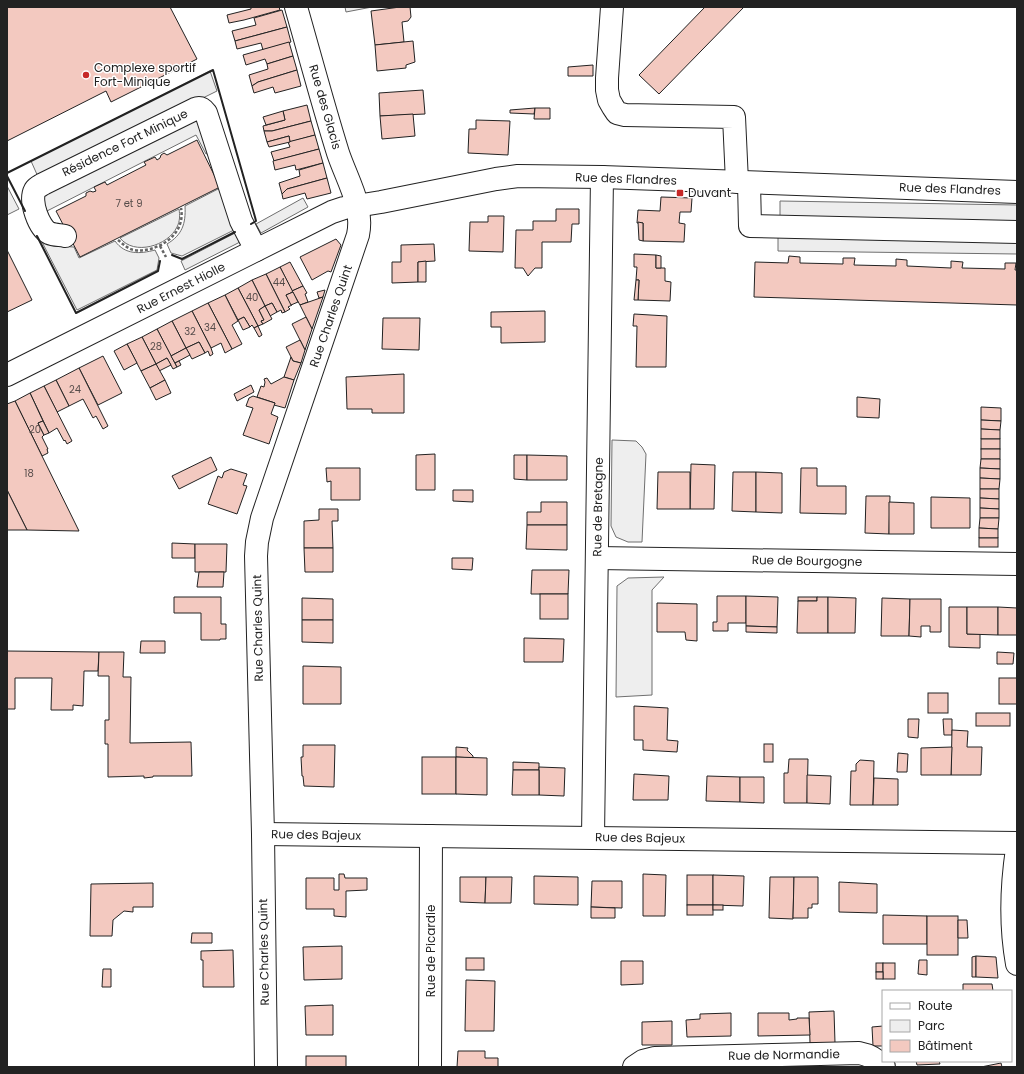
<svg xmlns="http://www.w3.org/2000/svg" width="1024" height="1074" font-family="Poppins,sans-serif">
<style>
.green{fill:#eee;stroke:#6f6f6f}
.parking{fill:#ededed;stroke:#6f6f6f}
.building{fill:#f3c9c0;stroke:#222}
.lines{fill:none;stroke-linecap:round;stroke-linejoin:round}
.minor-casing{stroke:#222;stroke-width:24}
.major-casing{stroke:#222;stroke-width:24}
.path{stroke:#646464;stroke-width:2.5;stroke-dasharray:3 2;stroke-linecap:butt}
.minor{stroke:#fff;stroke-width:22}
.major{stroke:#fff;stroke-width:22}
.wall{stroke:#222;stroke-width:2}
.poi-dot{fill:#c62828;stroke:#fff;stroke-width:1.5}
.labels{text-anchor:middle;stroke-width:3;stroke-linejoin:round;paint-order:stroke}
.number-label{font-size:10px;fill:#564c4a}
.poi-label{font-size:12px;fill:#222;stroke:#fff;text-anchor:start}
.street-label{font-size:12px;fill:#222;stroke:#fff}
</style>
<rect width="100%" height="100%" fill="#fff"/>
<g class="green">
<path d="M197,120L210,152L206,154L196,135L45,212L40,191Z"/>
<path d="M220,188L234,230L182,256L171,253L167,244C182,235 186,224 185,206Z"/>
<path d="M179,209C180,215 180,221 177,227C168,246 134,256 120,238Z"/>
<path d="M115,241C125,255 140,254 155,250L159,258L157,270L77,310L42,242L56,246L74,247L79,258Z"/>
<path d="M612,440L636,441L642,447L646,454L642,542H628L616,537L611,526Z"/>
<path d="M664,577L652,590V695L616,697L617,586L628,578Z"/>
</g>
<g class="parking">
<path d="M345,7H372L346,12Z"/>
<path d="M210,71L217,91L39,179L31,161Z"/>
<path d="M7,186L19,209L7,215Z"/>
<path d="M303,198L308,207L261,233L256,224Z"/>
<path d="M780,201L1017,205V223L780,219Z"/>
<path d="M778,231L1017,236V254L778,251Z"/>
<path d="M235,233L240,242L185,270L181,261Z"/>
</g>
<g class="building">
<path d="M7,7H170L197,59L111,102L106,91L7,141Z"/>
<path d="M251,7H279L280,10L244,20L229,23L227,15L251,9Z"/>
<path d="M400,7H410L411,17L408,21L402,22L404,42L375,45L371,11Z"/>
<path d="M705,7H744L659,94L639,75Z"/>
<path d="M282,10L287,27L235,41L232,31L256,25L254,18Z"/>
<path d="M287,27L291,42L263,50L261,43L237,49L235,41Z"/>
<path d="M413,41L415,62L406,65V68L377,71L375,45Z"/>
<path d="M289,42L293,56L267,64L265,59L246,65L243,55Z"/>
<path d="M293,56L297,70L258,82L252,86L249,75L268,69L267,64Z"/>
<path d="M593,65V76H568V67Z"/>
<path d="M297,70L301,86L275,93L273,87L254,93L252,86L258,82Z"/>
<path d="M423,90L425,114L380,116L379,93Z"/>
<path d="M307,105L311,121L272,131H264L263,126L285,120L283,111Z"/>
<path d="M535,108L534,114L510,113V110Z"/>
<path d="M535,108H550V119H534Z"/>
<path d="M283,111L285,120L266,125L263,117Z"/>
<path d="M413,114L415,136L382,139L380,116Z"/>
<path d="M476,120L510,121L508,155L468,153L469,129H476Z"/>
<path d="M311,121L315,135L290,142L289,136L267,142L264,131H272Z"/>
<path d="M315,135L319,149L274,161L271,152L290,147L288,142Z"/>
<path d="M289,136L290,142L269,147L267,142Z"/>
<path d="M197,140L220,187L80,257L56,211L86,196V193L90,191L93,192L96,191L94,187L105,182L107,185L146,165L144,162L155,157L157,160L160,158L161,155L164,153L167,155Z"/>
<path d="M319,149L323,163L296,170L295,165L275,170L273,161Z"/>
<path d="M323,163L327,178L287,189L282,194L279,183L300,176L299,170Z"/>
<path d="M327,178L331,193L307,199L305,193L283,199L282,194L287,189Z"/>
<path d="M661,197L692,198L691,212H680L679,223L685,224L684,242L643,241V223H637L638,210L660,211Z"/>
<path d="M556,209H579V224H572L571,242H542V268H535L528,276L523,268H515L516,230H533V221H556Z"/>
<path d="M488,216H504L503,252L469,251L470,222H488Z"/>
<path d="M638,222L643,223V241L639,240Z"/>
<path d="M336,239L341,245L331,272L328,271L312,280L300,257Z"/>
<path d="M434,244L435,261L418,262V282L392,283V262H401V245Z"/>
<path d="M7,250L32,300L7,312Z"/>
<path d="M634,254L656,255V268H665V281L671,282L670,301L638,300L639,280H636L637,267H634Z"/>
<path d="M656,255L661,256V268H656Z"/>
<path d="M789,256L800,257V263L843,264V258H855L854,265L896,266V259L907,260V266L951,268V261L963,262L962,268L1005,269V263H1016L1015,270H1017V305L754,297L755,262L788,263Z"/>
<path d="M426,261V282H418V262Z"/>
<path d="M290,262L303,286L292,291L280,267Z"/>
<path d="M280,267L293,292L286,295L292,305L288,307L290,309L285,312L266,274Z"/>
<path d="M266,274L285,312L282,313L281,310L277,312L272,303L265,306L252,280Z"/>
<path d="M252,280L265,306L259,310L264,320L261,321L263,324L258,326L238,288Z"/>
<path d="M636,280H639L638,300H634Z"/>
<path d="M303,286L307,293L305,294L308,302L300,305L292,291Z"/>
<path d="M238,288L258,326L254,328L252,325L250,327L244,317L238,320L225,295Z"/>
<path d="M325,290L323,297L319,298L317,292Z"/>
<path d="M293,292L298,302L291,305L286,295Z"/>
<path d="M225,295L238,321L232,325L242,344L232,349L208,303Z"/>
<path d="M323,297L312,329L300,305Z"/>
<path d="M208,303L232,349L225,353L221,343L211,348L192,311Z"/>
<path d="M272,303L277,312L270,316L265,306Z"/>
<path d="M265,306L272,319L263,324L261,321L264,320L259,310Z"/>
<path d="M192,311L211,348L213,354L210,356L208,351L205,353L199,342L186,348L172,321Z"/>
<path d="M545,311V342L501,343V327H491V312Z"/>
<path d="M634,314L667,316L666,367H636L637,326H633Z"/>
<path d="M244,317L250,327L243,330L238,320Z"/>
<path d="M306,317L312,329L305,350L292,324Z"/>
<path d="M383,318H420L419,350L382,349Z"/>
<path d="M172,321L186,348L171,356L157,329Z"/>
<path d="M258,326L262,335L259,337L254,328Z"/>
<path d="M157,329L177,367L173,369L167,358L156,364L142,337Z"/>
<path d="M142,337L156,364L141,371L127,344Z"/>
<path d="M300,340L305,350L301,363L293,361L286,347Z"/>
<path d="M199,342L205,353L192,359L186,348Z"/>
<path d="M127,344L137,363L124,370L114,351Z"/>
<path d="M186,348L190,355L175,363L171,356Z"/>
<path d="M103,356L122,393L98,405L79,368Z"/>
<path d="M291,357L293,361L301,363L294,380L284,377Z"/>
<path d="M167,358L171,365L159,371L156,364Z"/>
<path d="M179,361L181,365L177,367L175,363Z"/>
<path d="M156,364L165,380L150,388L141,371Z"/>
<path d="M79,368L108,426L103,429L96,416L93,418L83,399L69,406L56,380Z"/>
<path d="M404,374V413H372V409H347L346,377Z"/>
<path d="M284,377L294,380L285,408L274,405L275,403L257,397L261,386L264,387L265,382L264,379L267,378L271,384Z"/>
<path d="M56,380L69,406L57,412L44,386Z"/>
<path d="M165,380L171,393L156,400L150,388Z"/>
<path d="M251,385L254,392L237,401L234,394Z"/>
<path d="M44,386L72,441L67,444L65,440L64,441L57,428L49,433L30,393Z"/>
<path d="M30,393L43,421L38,423L44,435L42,437L48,449H47L48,453L42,456L15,401Z"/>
<path d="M253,396L275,403L271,414L278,417L269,444L243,435L253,408L246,406L249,398Z"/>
<path d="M857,397L880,399L879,418L857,417Z"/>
<path d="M15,401L42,456L79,531L27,530L7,490V404Z"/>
<path d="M981,407L1001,408V421L981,420Z"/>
<path d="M981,420L1001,421L1000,430L981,429Z"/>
<path d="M43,421L49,433L44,435L38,423Z"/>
<path d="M981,429L1000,430V439H981Z"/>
<rect x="981" y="439" width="19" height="10"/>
<rect x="981" y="449" width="19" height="10"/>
<path d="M435,454V490H416V455Z"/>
<path d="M514,455H527V480L514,479Z"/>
<path d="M527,455L567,456V480H527Z"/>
<path d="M211,457L217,470L179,489L172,476Z"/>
<path d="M981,459H1000V469L980,468Z"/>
<path d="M691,464L715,465L714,509H690Z"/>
<path d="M326,468H360V500H331V481L327,482Z"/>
<path d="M801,468H817V486H846V514L800,513Z"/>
<path d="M980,468L1000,469V479L980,478Z"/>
<path d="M231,469L247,474L243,485L247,486L237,514L208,504L218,476L222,478L224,472Z"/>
<path d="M658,472H690V509H657Z"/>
<path d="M733,472H756V512L732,511Z"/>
<path d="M756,472L782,473V513L756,512Z"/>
<path d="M980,478L1000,479L999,489H980Z"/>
<path d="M980,489H999V499L980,498Z"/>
<path d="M7,490L27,530H7Z"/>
<path d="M453,490H473V502L453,501Z"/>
<path d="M866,496H890L889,534L865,533Z"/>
<path d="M931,497L970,498V528H931Z"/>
<path d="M980,498L999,499V509L980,508Z"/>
<path d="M541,502H567V525H527V512H541Z"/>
<path d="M889,502L914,503V534H889Z"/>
<path d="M980,508L999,509V518H980Z"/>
<path d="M319,509H338V521H332L333,548H304V521L319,520Z"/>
<path d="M980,518H999L998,529L979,528Z"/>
<path d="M527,525H567V550L526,549Z"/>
<path d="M979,528L998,529V538H979Z"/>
<rect x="979" y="538" width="19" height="9"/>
<path d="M172,543L195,544V558H172Z"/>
<path d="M195,544H227L226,572H195Z"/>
<path d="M304,548H333V572H305Z"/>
<path d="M452,558H473L472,570L452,569Z"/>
<path d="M532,570H569L568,594H531Z"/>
<path d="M199,572H224L223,587H197Z"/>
<rect x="540" y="594" width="28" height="25"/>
<path d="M717,596H746V623H728V631H713V622H717Z"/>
<path d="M746,596L778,597L777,627L746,626Z"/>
<path d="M174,597H221V624H226V639H220V640H201V613H174Z"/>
<rect x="798" y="597" width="19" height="4"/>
<path d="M817,597H828V633H797L798,601H817Z"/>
<path d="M828,597L856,598L855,633H828Z"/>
<path d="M302,598L333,599V620H302Z"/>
<path d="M882,598L910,599L909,636H881Z"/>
<path d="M910,599H941V632H930V626H921V637L909,636Z"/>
<path d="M657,603L697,604V641L686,640L685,632H657Z"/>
<path d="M949,607H967V634H980V648L949,647Z"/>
<path d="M967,607H998V635L967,634Z"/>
<path d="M998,607L1017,608V635H998Z"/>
<path d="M302,620H333V643L302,642Z"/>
<path d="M746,626L777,627V633L746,632Z"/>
<path d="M524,638L564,639L563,662H524Z"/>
<path d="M141,641H165V653H140Z"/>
<path d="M7,651L99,652L98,671H84L83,706L73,705V710H51L52,678H15V709H7Z"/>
<path d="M99,652H124L123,677H131L130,743L191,742L192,776H153V777L144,778V776L108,777V744H105V720H109V676H98Z"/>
<path d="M997,652L1014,653L1013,664H997Z"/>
<path d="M303,666L341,667V704H303Z"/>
<rect x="999" y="678" width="18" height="26"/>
<rect x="928" y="693" width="20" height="20"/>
<path d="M634,706L668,708L667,740L678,741L677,752L643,750V740H634Z"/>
<rect x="976" y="713" width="34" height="13"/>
<path d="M908,719H919L918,738L908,737Z"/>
<path d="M943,719H952V735H944Z"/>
<path d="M952,730L968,731L967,747H982L981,775H951Z"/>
<rect x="764" y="744" width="9" height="18"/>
<path d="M303,745H335L334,787L304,786L303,776H302L301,757H303Z"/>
<path d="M456,747L468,748L467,750L473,756V758L456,757Z"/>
<path d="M952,747L951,775H921V748Z"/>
<path d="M898,753L908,754L907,772H897Z"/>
<rect x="422" y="757" width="34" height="37"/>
<path d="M456,757L487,758V795L456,794Z"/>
<path d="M789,759H808L807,803H784V773H788Z"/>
<path d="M860,760L874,761L873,805H850L851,771H856V764Z"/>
<path d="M513,762L539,763V770H513Z"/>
<path d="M539,767L565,768L564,796L539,795Z"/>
<path d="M513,770H539V795H512Z"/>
<path d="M634,774L669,776L668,800H633Z"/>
<path d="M807,775L831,776L830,804L807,803Z"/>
<path d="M707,776L740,777V802L706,801Z"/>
<path d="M740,777H764V803L740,802Z"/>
<path d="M874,778L898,779V805H873Z"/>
<path d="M339,874H344L345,878H367V890L346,891V917L334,916V909H306V878H334V890H339Z"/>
<path d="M643,874L666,875L665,916H643Z"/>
<rect x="687" y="875" width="26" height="30"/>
<path d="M713,875L744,876L743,906L713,905Z"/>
<path d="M534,876L578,877V905L534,904Z"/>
<path d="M460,877H486L485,903L460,902Z"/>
<path d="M486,877H512L511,903H485Z"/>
<path d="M770,877H794L793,919L769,918Z"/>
<path d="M794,877H818V904H812V908H808V918H793Z"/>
<path d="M592,881H622V908L591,907Z"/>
<path d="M839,882L877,884V913L839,912Z"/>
<path d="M153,883V907H133V912L124,911L113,920L112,936H90L91,884Z"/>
<rect x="687" y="905" width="26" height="10"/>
<rect x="713" y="905" width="10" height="5"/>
<path d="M591,907L615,908V918H591Z"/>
<path d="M883,915L927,916V944H883Z"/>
<rect x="927" y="916" width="31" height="39"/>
<path d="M958,920H967L968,938H958Z"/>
<path d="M192,933H212V943H191Z"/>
<path d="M342,946V979L304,980L303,947Z"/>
<path d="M233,950L234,987H203V960H201V951Z"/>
<path d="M976,956V977H972V957Z"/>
<path d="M976,956L996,957L998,978L976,977Z"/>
<rect x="466" y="958" width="18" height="12"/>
<path d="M919,960H927V975L918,974Z"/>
<path d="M621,961H643V984L621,985Z"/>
<rect x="876" y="963" width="7" height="9"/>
<rect x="883" y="963" width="12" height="16"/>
<path d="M103,969H111V987H102Z"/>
<rect x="876" y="972" width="7" height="7"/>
<path d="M466,980L495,981L494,1031H465Z"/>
<path d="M963,984H992L993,991H963Z"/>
<path d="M333,1005V1035H306L305,1006Z"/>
<path d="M834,1011L835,1043H810L809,1012Z"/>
<path d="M731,1013V1036L687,1037L686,1020L700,1019V1014Z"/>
<path d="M758,1013H789V1020L797,1019V1018H809L810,1035L758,1036Z"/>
<path d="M672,1021V1045H642V1022Z"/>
<path d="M883,1026V1046H873L872,1027Z"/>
<path d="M458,1051H485V1058H498V1067H457Z"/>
<rect x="306" y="1056" width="40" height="11"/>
<path d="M916,1061H939L940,1064L917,1065Z"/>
<path d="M1001,1063L1002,1067H981Z"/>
</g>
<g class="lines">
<g class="minor-casing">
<g id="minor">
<path d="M612,7L607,78V90L609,100L613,107L617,113L625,115L734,117L737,182"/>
<path d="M749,183L750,226L1017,232"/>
<path d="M65,236C60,235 54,235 49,233C39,228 29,201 35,190C37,187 40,186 43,184L195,109C200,107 203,109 206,113L241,221L256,250"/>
<path d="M7,375L332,212L344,208L381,202L496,179L518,176L602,177L1017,192"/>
<path d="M597,558L1017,564"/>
<path d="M263,834L1017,843"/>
<path d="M593,837L602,177"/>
<path d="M266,1067L263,834L256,556L257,542L262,518L358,235C364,206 347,180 338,153C323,105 310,56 296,7"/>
<path d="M430,1067L431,836"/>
<path d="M634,1067L643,1061L655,1058L859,1053C870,1055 877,1059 884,1067"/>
</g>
</g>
<g class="major-casing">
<path id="major" d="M1017,849C1011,889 1010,925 1017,964"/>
</g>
<g class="path">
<path d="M118,240C123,244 128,249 134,250C140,251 145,250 150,249C169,244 185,229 181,208"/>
<path d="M160,246L166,257"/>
</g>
<use href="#minor" class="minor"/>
<use href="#major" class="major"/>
<g class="wall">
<path d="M7,173L213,70L255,217L256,221L251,224"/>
<path d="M7,176L25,211"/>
<path d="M37,236L76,313L158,271L160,261"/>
<path d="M172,255L182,259L235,232"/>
</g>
</g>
<g class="poi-dot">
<circle cx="86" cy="75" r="4"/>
<rect x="676" y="189" width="8" height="8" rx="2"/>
</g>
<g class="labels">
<g class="number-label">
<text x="129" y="207">7 et 9</text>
<text x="279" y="286">44</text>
<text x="252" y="301">40</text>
<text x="210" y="331">34</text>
<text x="190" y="335">32</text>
<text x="156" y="350">28</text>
<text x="75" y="393">24</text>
<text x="35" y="433">20</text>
<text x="29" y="477">18</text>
</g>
<g class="poi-label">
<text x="94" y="72">Complexe sportif<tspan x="94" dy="14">Fort-Minique</tspan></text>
<text x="688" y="197">Duvant</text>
</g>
<g class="street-label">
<text transform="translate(325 107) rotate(74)" y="4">Rue des Glacis</text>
<text transform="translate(125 143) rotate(-26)" y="4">Résidence Fort Minique</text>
<text transform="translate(626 179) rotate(2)" y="4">Rue des Flandres</text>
<text transform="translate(950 189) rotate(2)" y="4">Rue des Flandres</text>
<text transform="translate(181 288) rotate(-27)" y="4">Rue Ernest Hiolle</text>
<text transform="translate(331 316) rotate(-71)" y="4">Rue Charles Quint</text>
<text transform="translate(598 507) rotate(-89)" y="4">Rue de Bretagne</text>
<text transform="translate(807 561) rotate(1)" y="4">Rue de Bourgogne</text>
<text transform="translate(258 628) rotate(-91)" y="4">Rue Charles Quint</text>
<text transform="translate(316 835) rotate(1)" y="4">Rue des Bajeux</text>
<text transform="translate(640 838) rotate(1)" y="4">Rue des Bajeux</text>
<text transform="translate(431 951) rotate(-90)" y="4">Rue de Picardie</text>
<text transform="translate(264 952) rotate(-91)" y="4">Rue Charles Quint</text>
<text transform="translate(784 1055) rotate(-1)" y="4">Rue de Normandie</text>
</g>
</g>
<rect width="1024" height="1074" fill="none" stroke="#222222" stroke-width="16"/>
<rect x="882" y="990" width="130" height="72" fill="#ffffff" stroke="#a7a7a7"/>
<rect x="890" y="1003" width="20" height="6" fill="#ffffff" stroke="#a7a7a7"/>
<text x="918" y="1010" font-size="12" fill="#222222">Route</text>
<rect x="890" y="1020" width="20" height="12" fill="#eeeeee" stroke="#a7a7a7"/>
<text x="918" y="1030" font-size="12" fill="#222222">Parc</text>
<rect x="890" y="1040" width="20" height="12" fill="#f3c9c0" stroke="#a7a7a7"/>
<text x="918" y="1050" font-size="12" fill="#222222">Bâtiment</text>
</svg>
